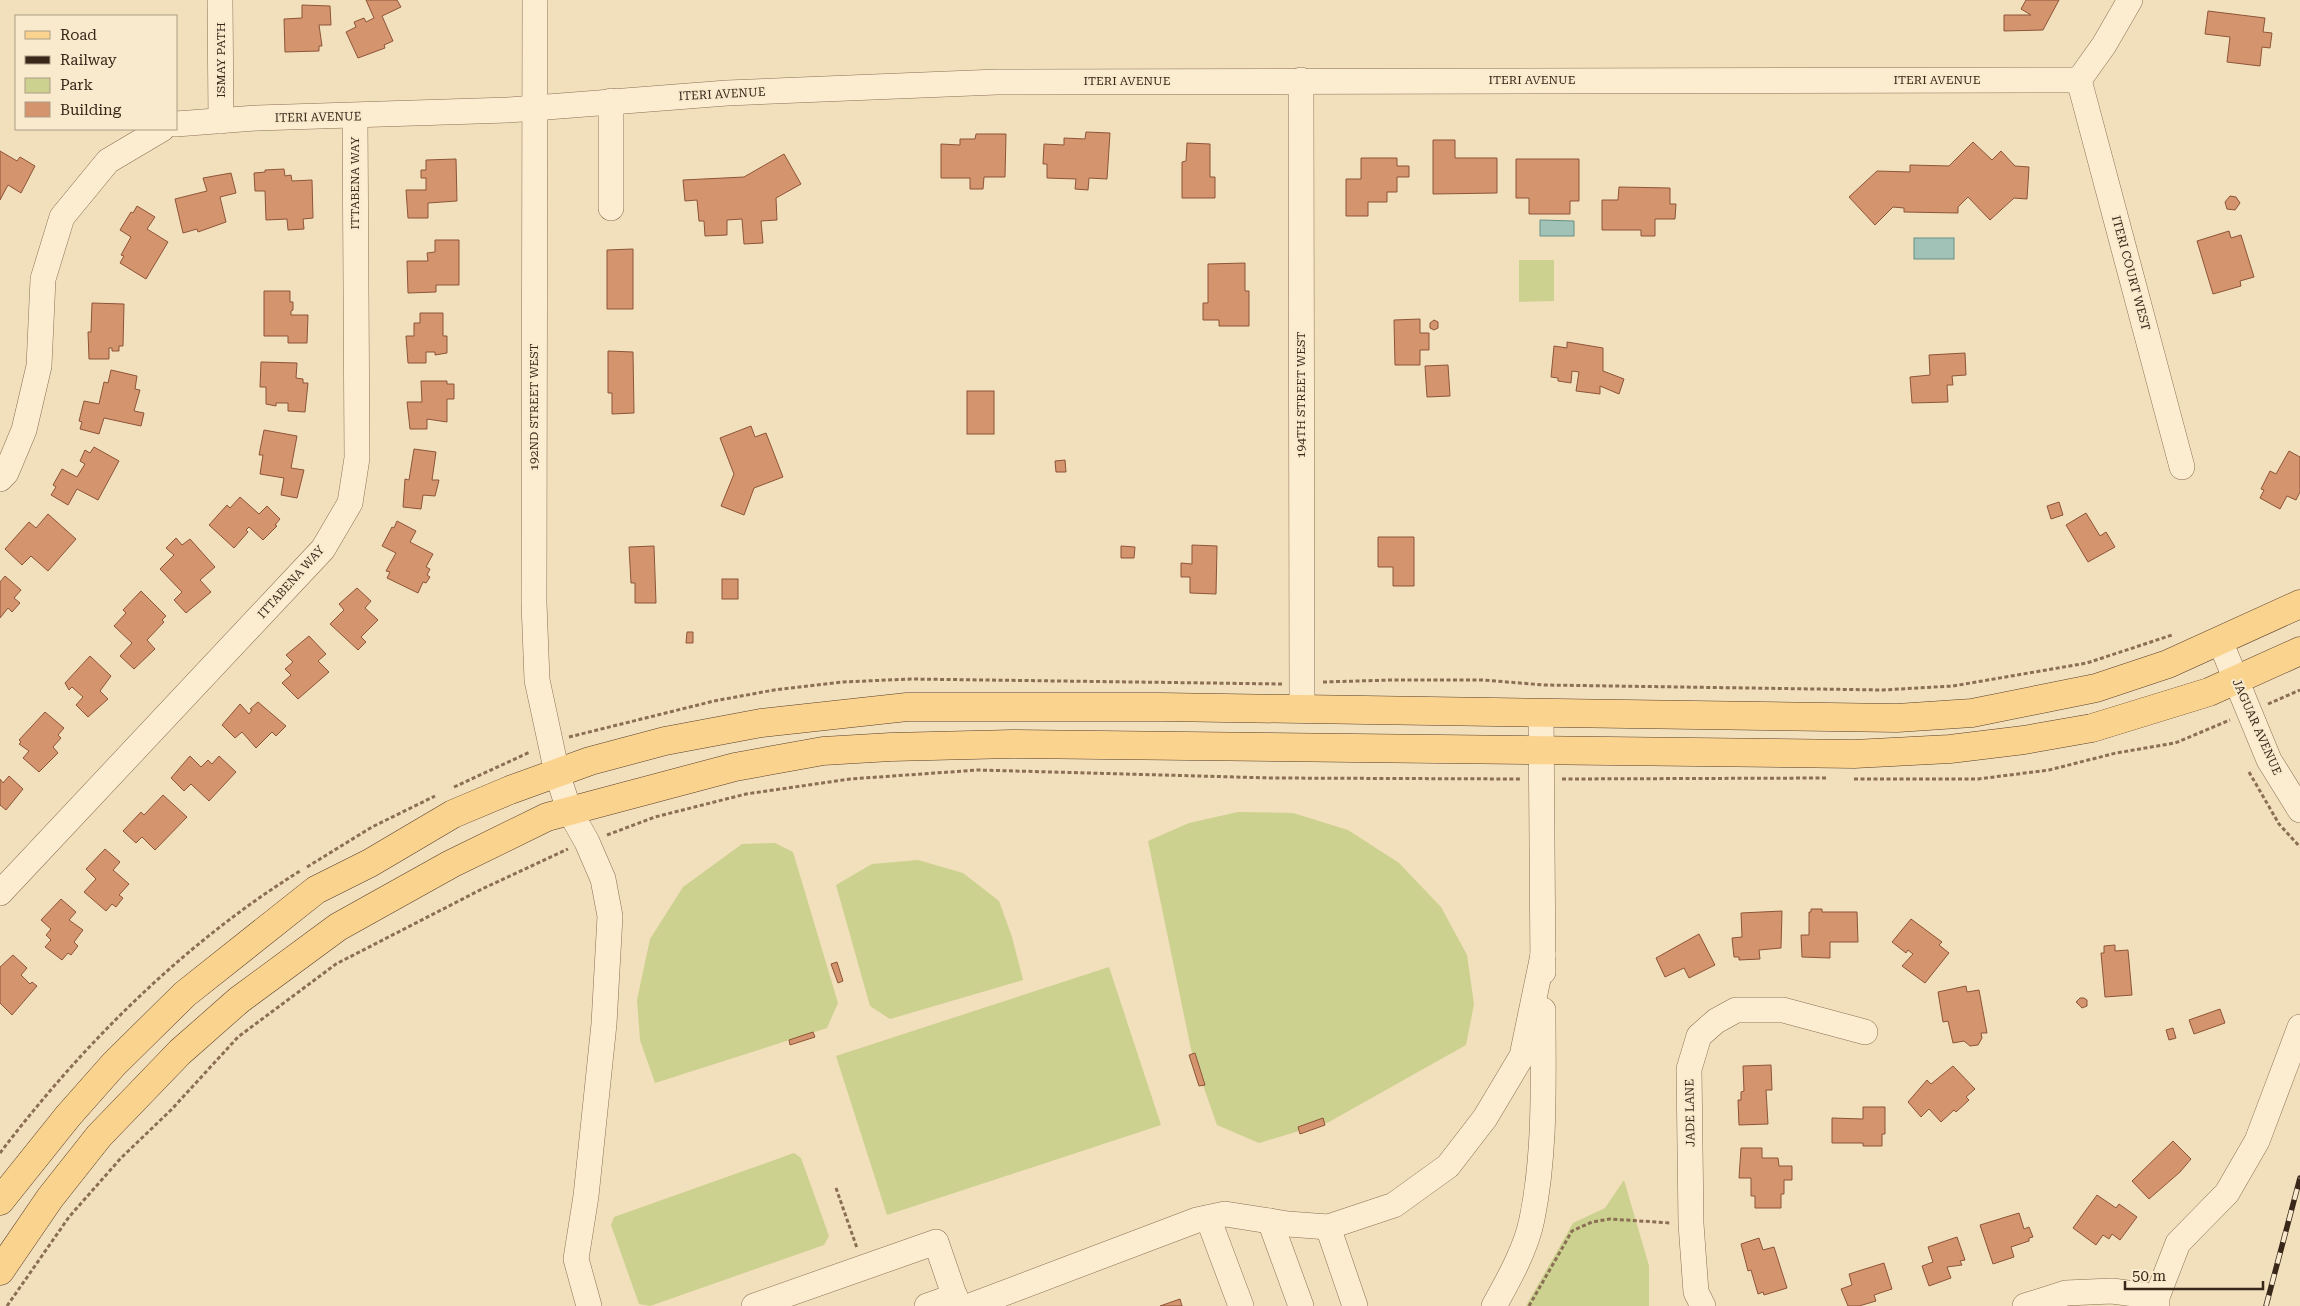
<svg xmlns="http://www.w3.org/2000/svg" width="2300" height="1306" font-family="'Roboto Serif',serif">
<style>
.green{fill:#ccd18f}
.water{fill:#a1c2b7;stroke:#679185}
.building{fill:#d4946e;stroke:#8d5538}
.lines{fill:none;stroke-linecap:round;stroke-linejoin:round}
.minor-casing{stroke:#8b6f54;stroke-width:26}
.major-casing{stroke:#583d29;stroke-width:29}
.path{stroke:#8b6f54;stroke-width:3;stroke-dasharray:4 2.5;stroke-linecap:butt}
.minor{stroke:#fcedd0;stroke-width:25}
.major{stroke:#fad48f;stroke-width:28}
.rail-casing{stroke:#39281a;stroke-width:5.5}
.rail{stroke:#f9eacd;stroke-width:4;stroke-dasharray:11;stroke-linecap:butt}
.labels{text-anchor:middle;stroke-width:4;stroke-linejoin:round;paint-order:stroke}
.street-label{font-size:12px;fill:#39281a;stroke:#f9eacd}
</style>
<rect width="100%" height="100%" fill="#f2dfbc"/>
<g class="green">
<path d="M1519,260H1554V301L1519,302Z"/>
<path d="M1238,812L1293,813L1348,830L1399,863L1441,907L1467,955L1474,1004L1466,1045L1329,1122L1259,1143L1217,1125L1192,1054L1148,841L1189,823Z"/>
<path d="M775,843L793,852L838,1003L827,1028L655,1083L640,1040L637,1000L650,939L683,887L742,844Z"/>
<path d="M918,860L963,873L999,901L1012,937L1023,980L890,1019L870,1006L836,885L872,864Z"/>
<path d="M1109,967L1161,1125L887,1215L836,1056Z"/>
<path d="M794,1153L801,1158L829,1236L824,1245L650,1306L639,1304L611,1225L614,1217Z"/>
<path d="M1624,1180L1649,1266V1306H1526L1573,1223L1605,1208Z"/>
</g>
<g class="water">
<path d="M1540,220L1574,221V236H1540Z"/>
<rect x="1914" y="238" width="40" height="21"/>
</g>
<g class="building">
<path d="M366,0H397L401,7L382,16L393,41L384,45L385,48L358,58L346,32L356,27L354,22L364,18L366,22L374,18Z"/>
<path d="M2026,0H2059L2043,30L2004,31V15H2031L2021,9Z"/>
<path d="M302,5L330,6L331,25H319L322,46H319V51L285,52L284,19L302,18Z"/>
<path d="M2208,11L2265,18L2263,32L2272,33L2270,48L2262,47L2260,66L2227,62L2230,37L2205,34Z"/>
<path d="M1086,132L1110,133L1107,179L1089,178L1088,190L1075,189L1076,179L1047,178V164H1043L1044,144L1064,145V138L1085,139Z"/>
<path d="M976,134H1006L1005,177H984L983,189H970V178H941V144L960,145V139H975Z"/>
<path d="M1433,140H1455V158H1497V193L1433,194Z"/>
<path d="M1973,142L1992,160L2001,151L2015,166L2029,167L2027,199L2014,198L1990,220L1968,197L1958,207V213L1904,212V208L1893,207L1875,225L1849,197L1877,171L1910,172V165L1949,166Z"/>
<path d="M1187,143L1210,144V177H1215V198H1182V162L1186,161Z"/>
<path d="M0,151L17,161L20,157L35,166L21,193L8,185L0,200Z"/>
<path d="M784,154L801,184L776,198L777,220L761,221L763,243L744,244L742,219L727,220V235L705,236L704,221H699L697,200L685,201L683,180L744,177Z"/>
<path d="M1361,158H1397V166H1409V177H1397V192H1387V202H1368V216H1346V179H1361Z"/>
<path d="M456,159L457,201L428,203V218H408L406,190H426V178H421V170H426V160Z"/>
<path d="M1516,159H1579V201H1570V214H1529V198H1516Z"/>
<path d="M284,169L285,176L291,175L292,181L312,180L313,218L303,219L304,229L288,230L287,219L266,220L265,191H255L254,173L265,172V170Z"/>
<path d="M231,173L236,193L220,197L226,222L198,232L197,229L183,233L175,199L207,191L203,178Z"/>
<path d="M1619,187L1670,188V204H1676L1675,219H1655V236H1641V230H1602V200H1618Z"/>
<path d="M2230,196L2236,197L2240,203L2235,210L2227,209L2225,202Z"/>
<path d="M137,206L155,217L147,229L168,242L146,279L120,263L124,256L121,255L131,237L120,230L131,212L133,213Z"/>
<path d="M2229,231L2231,238L2241,235L2254,277L2240,281L2241,286L2213,294L2197,241Z"/>
<path d="M435,240H459V285H436V292L408,293L407,261H428L427,253L435,252Z"/>
<path d="M633,249V309H607V250Z"/>
<path d="M1245,263V291H1249V326H1219V320H1203V303H1208V264Z"/>
<path d="M264,291H290V302H293V310L291,311V315H308L307,343H288V336H264Z"/>
<path d="M92,303L124,304L123,346H119V351H112V348H109V359H89L88,332H91Z"/>
<path d="M420,313H443V336H447V353L435,355V352H426V363H408L406,336H414V323H420Z"/>
<path d="M1420,319V333H1429V350H1420V365H1395L1394,320Z"/>
<path d="M1434,320L1438,322V328L1434,330L1430,328V323Z"/>
<path d="M1567,342L1603,348V371L1624,379L1619,394L1600,386V394L1576,391L1579,372L1572,371L1571,383L1558,381V378L1551,377L1554,346L1567,348Z"/>
<path d="M608,351L633,352L634,413L612,414V393H608Z"/>
<path d="M1965,353L1966,375L1952,376L1953,385H1947L1948,402L1912,403L1910,377L1930,375L1929,355Z"/>
<path d="M261,362L297,363L296,378L303,379V383H308L305,412L288,411V403H276V406L266,404V387H260Z"/>
<path d="M1448,365L1450,396L1427,397L1425,366Z"/>
<path d="M111,370L137,376L135,389L140,390L134,411L144,413L141,426L104,418L99,434L80,429L82,422L79,421L84,401L99,404L104,382L108,383Z"/>
<path d="M421,381H447V384H454V399H447V422L427,419V429H410L407,402H422Z"/>
<rect x="967" y="391" width="27" height="43"/>
<path d="M751,426L755,437L766,433L783,477L754,488L744,515L721,506L734,474L720,438Z"/>
<path d="M264,430L297,436L291,468L304,470L297,498L281,495L284,478L260,474L263,455H259Z"/>
<path d="M94,447L119,461L98,500L77,489L68,505L51,495L56,487L53,485L62,469L77,477L85,464L80,461L85,450L90,453Z"/>
<path d="M414,449L436,452L432,480H439L435,496L423,495L421,509L403,507L405,479L409,480Z"/>
<path d="M2289,451L2300,457V492L2296,500L2287,496L2280,509L2260,498L2264,490L2261,489L2270,471L2276,474Z"/>
<path d="M1065,460L1066,472H1056L1055,461Z"/>
<path d="M240,497L259,514L267,506L280,519L275,525L277,526L263,540L249,527L246,530L248,532L234,548L209,525L227,505L230,508Z"/>
<path d="M2059,502L2063,515L2051,519L2047,506Z"/>
<path d="M2086,513L2100,536L2106,532L2115,547L2088,562L2066,525Z"/>
<path d="M48,514L76,539L48,571L31,556L22,565L5,549L29,522L36,528Z"/>
<path d="M397,521L416,531L410,542L433,554L426,567L430,569L427,575L430,577L426,583L423,582L418,593L387,578L390,572L386,571L396,553L382,546L392,527L394,528Z"/>
<path d="M1378,537H1414V586H1393V567H1378Z"/>
<path d="M176,538L182,545L190,539L215,567L200,580L211,592L186,613L174,600L182,592L160,569L174,555L166,548Z"/>
<path d="M1192,545L1217,546L1216,594L1190,593V577H1181V563L1192,564Z"/>
<path d="M654,546L656,603H635V583H631L629,547Z"/>
<path d="M1121,546L1135,547L1134,558H1121Z"/>
<path d="M5,576L21,590L14,598L20,603L12,612L8,608L0,618V582Z"/>
<rect x="722" y="579" width="16" height="20"/>
<path d="M357,588L371,601L365,608L378,620L361,637L366,642L358,650L330,624L344,610L339,604Z"/>
<path d="M141,591L166,616L162,620L164,622L147,640L155,649L134,669L120,656L132,643L114,626L126,613L123,610Z"/>
<path d="M687,632H693V643H686Z"/>
<path d="M309,636L326,654L318,661L329,672L298,699L282,683L291,675L285,669L293,662L286,655Z"/>
<path d="M90,656L111,676L100,691L108,699L88,717L76,705L83,697L72,687L69,690L65,683Z"/>
<path d="M258,702L286,726L276,736L272,732L256,748L242,732L235,738L222,725L240,704L249,714L252,710L250,709Z"/>
<path d="M45,712L64,728L58,735L61,738L53,747L58,753L39,772L23,758L29,751L19,744L21,742L19,740Z"/>
<path d="M190,756L201,767L208,760L212,764L219,756L236,772L209,801L191,784L184,791L171,778Z"/>
<path d="M9,776L23,789L6,810L0,805V779L3,783Z"/>
<path d="M163,795L187,817L155,850L142,837L136,843L123,831L141,812L144,815Z"/>
<path d="M105,849L120,862L113,870L129,884L119,895L123,898L116,907L112,904L106,911L84,892L96,879L86,869Z"/>
<path d="M61,899L76,912L69,920L83,930L74,942L78,946L71,955L68,953L62,960L45,947L51,940L46,935L51,929L41,920Z"/>
<path d="M1811,909H1822V912H1857L1858,942H1830V958L1802,957L1801,935H1809V912H1811Z"/>
<path d="M1782,911L1781,948L1759,950L1760,959L1739,960V957H1734L1732,938L1742,937L1741,913Z"/>
<path d="M1911,919L1942,942L1939,945L1949,953L1925,983L1902,966L1913,954L1908,950L1906,953L1892,942Z"/>
<path d="M1699,934L1715,965L1689,978L1684,968L1665,977L1656,958Z"/>
<path d="M2115,945V951L2128,950L2132,995L2105,997L2101,953H2104V946Z"/>
<path d="M13,955L27,968L21,975L30,984L32,982L37,986L12,1015L0,1003V967Z"/>
<path d="M837,962L843,981L838,983L831,964Z"/>
<path d="M1966,986L1967,992L1979,990L1987,1033H1981L1982,1038L1978,1045L1970,1046L1964,1041L1953,1043L1948,1021L1943,1022L1938,992Z"/>
<path d="M2080,998H2084L2087,1000V1006L2082,1008L2076,1002Z"/>
<path d="M2220,1009L2225,1023L2194,1034L2189,1020Z"/>
<path d="M2173,1028L2176,1038L2169,1040L2166,1030Z"/>
<path d="M813,1032L815,1037L790,1045L789,1040Z"/>
<path d="M1195,1053L1205,1085L1199,1086L1189,1055Z"/>
<path d="M1771,1065L1772,1090H1766L1768,1124L1739,1125L1738,1100H1741V1092L1744,1091L1743,1066Z"/>
<path d="M1953,1066L1975,1089L1966,1097L1969,1100L1956,1112L1954,1110L1941,1122L1929,1109L1921,1117L1908,1102L1927,1080L1931,1084Z"/>
<path d="M1863,1107H1885V1134H1882V1146H1863V1143H1832V1118L1863,1119Z"/>
<path d="M1323,1118L1325,1125L1300,1134L1298,1127Z"/>
<path d="M2173,1141L2191,1159L2180,1172L2149,1199L2132,1181Z"/>
<path d="M1741,1148H1762V1158H1778L1779,1166H1792V1180H1784V1194H1781V1208H1755V1196H1751V1178H1739Z"/>
<path d="M2097,1195L2116,1208L2119,1204L2137,1217L2120,1240L2112,1234L2109,1239L2103,1235L2096,1245L2073,1228Z"/>
<path d="M2019,1213L2024,1229L2029,1227L2033,1237L2029,1238V1241L2011,1247L2014,1257L1993,1264L1980,1225Z"/>
<path d="M1957,1237L1965,1260L1960,1261L1962,1265L1947,1267L1951,1278L1929,1286L1922,1266L1933,1262L1928,1247Z"/>
<path d="M1759,1238L1763,1250L1774,1247L1787,1288L1764,1295L1763,1292L1758,1294L1751,1270L1748,1271L1741,1244Z"/>
<path d="M1884,1263L1892,1289L1874,1295L1876,1301L1859,1306H1848L1841,1289L1852,1285L1849,1274Z"/>
<path d="M1180,1299L1182,1306H1160Z"/>
</g>
<g class="lines">
<g class="minor-casing">
<g id="minor">
<path d="M220,0L221,121"/>
<path d="M535,0L534,603L537,680L557,773L569,810L587,842L603,879L610,916L604,1024L586,1196L576,1259L589,1306"/>
<path d="M1301,80L1302,710"/>
<path d="M2079,80L2182,467"/>
<path d="M2079,80L2104,45L2130,0"/>
<path d="M176,124L257,118L508,110L727,93L997,82L2079,80"/>
<path d="M611,208V101"/>
<path d="M0,479L6,473L24,430L39,366L43,279L62,217L108,161L162,129"/>
<path d="M2220,641L2269,760L2300,810"/>
<path d="M1541,713L1543,972"/>
<path d="M0,893L323,549L350,503L357,458L355,117"/>
<path d="M1208,1218L1241,1306"/>
<path d="M1270,1221L1301,1306"/>
<path d="M1328,1227L1355,1306"/>
<path d="M754,1306L936,1242L958,1306"/>
<path d="M927,1306L955,1296"/>
<path d="M970,1306L1197,1220L1225,1214L1288,1224L1328,1227L1394,1205L1448,1166L1485,1118L1522,1056L1543,955"/>
<path d="M1494,1306C1509,1279 1526,1249 1532,1219C1546,1150 1543,1079 1543,1010"/>
<path d="M1703,1306L1696,1292L1691,1224L1689,1069L1699,1036L1716,1021L1736,1010H1783L1865,1032"/>
<path d="M2025,1306L2066,1293L2112,1291L2157,1297"/>
<path d="M2157,1306V1297L2178,1243L2227,1193L2257,1141L2300,1027"/>
</g>
</g>
<g class="major-casing">
<g id="major">
<path d="M0,1201L68,1116L114,1064L185,994L316,890L370,863L453,814L510,790L590,761L665,741L761,723L907,707H1162L1897,718L1972,713L2096,688L2168,664L2300,604"/>
<path d="M0,1271L50,1198L99,1136L180,1052L239,1000L338,927L451,864L547,817L735,767L823,751L891,747L1012,744L1854,754L1950,749L2024,740L2092,728L2209,692L2300,651"/>
</g>
</g>
<g class="path">
<path d="M1323,682L1392,680H1482L1545,685L1883,690L1953,686L2087,663L2172,635"/>
<path d="M2268,704L2300,690"/>
<path d="M569,737L714,701L774,690L843,682L911,679L1282,684"/>
<path d="M2249,772L2279,824L2300,847"/>
<path d="M1562,779L1828,778"/>
<path d="M1854,779H1978L2049,770L2116,753L2175,743L2230,720"/>
<path d="M454,787L530,752"/>
<path d="M607,835L655,817L746,794L850,779L978,770L1272,778L1521,779"/>
<path d="M307,867L372,827L435,796"/>
<path d="M0,1153C82,1045 184,943 300,871"/>
<path d="M836,1188L857,1248"/>
<path d="M7,1306L69,1217L121,1158L171,1110L238,1037L336,964L484,888L568,849"/>
<path d="M1529,1306L1572,1231L1592,1222L1610,1219L1671,1223"/>
</g>
<use href="#minor" class="minor"/>
<use href="#major" class="major"/>
<g class="rail-casing">
<path id="rail" d="M2266,1306L2300,1178"/>
</g>
<use href="#rail" class="rail"/>
</g>
<g class="labels">
<g class="street-label">
<text transform="translate(221 60) rotate(-90)" y="4">ISMAY PATH</text>
<text x="1532" y="84">ITERI AVENUE</text>
<text x="1937" y="84">ITERI AVENUE</text>
<text x="1127" y="85">ITERI AVENUE</text>
<text transform="translate(722 94) rotate(-3)" y="4">ITERI AVENUE</text>
<text transform="translate(318 117) rotate(-1)" y="4">ITERI AVENUE</text>
<text transform="translate(355 183) rotate(-90)" y="4">ITTABENA WAY</text>
<text transform="translate(2131 273) rotate(75)" y="4">ITERI COURT WEST</text>
<text transform="translate(1301 395) rotate(-90)" y="4">194TH STREET WEST</text>
<text transform="translate(534 407) rotate(-90)" y="4">192ND STREET WEST</text>
<text transform="translate(291 582) rotate(-48)" y="4">ITTABENA WAY</text>
<text transform="translate(2257 727) rotate(66)" y="4">JAGUAR AVENUE</text>
<text transform="translate(1690 1113) rotate(-91)" y="4">JADE LANE</text>
</g>
</g>
<rect x="15" y="15" width="162" height="115" fill="#f9eacd" stroke="#ac9c85"/>
<rect x="25" y="31" width="25" height="8" fill="#fad48f" stroke="#ac9c85"/>
<text x="60" y="40" font-size="15" fill="#39281a">Road</text>
<rect x="25" y="56" width="25" height="8" fill="#39281a" stroke="#ac9c85"/>
<text x="60" y="65" font-size="15" fill="#39281a">Railway</text>
<rect x="25" y="78" width="25" height="15" fill="#ccd18f" stroke="#ac9c85"/>
<text x="60" y="90" font-size="15" fill="#39281a">Park</text>
<rect x="25" y="102" width="25" height="15" fill="#d4946e" stroke="#ac9c85"/>
<text x="60" y="115" font-size="15" fill="#39281a">Building</text>
<path d="M2125 1281v8h138v-8" fill="none" stroke="#39281a" stroke-width="2.5"/>
<text x="2132" y="1281" font-size="15" fill="#39281a" stroke="#f9eacd" stroke-width="4" paint-order="stroke">50 m</text>
</svg>
